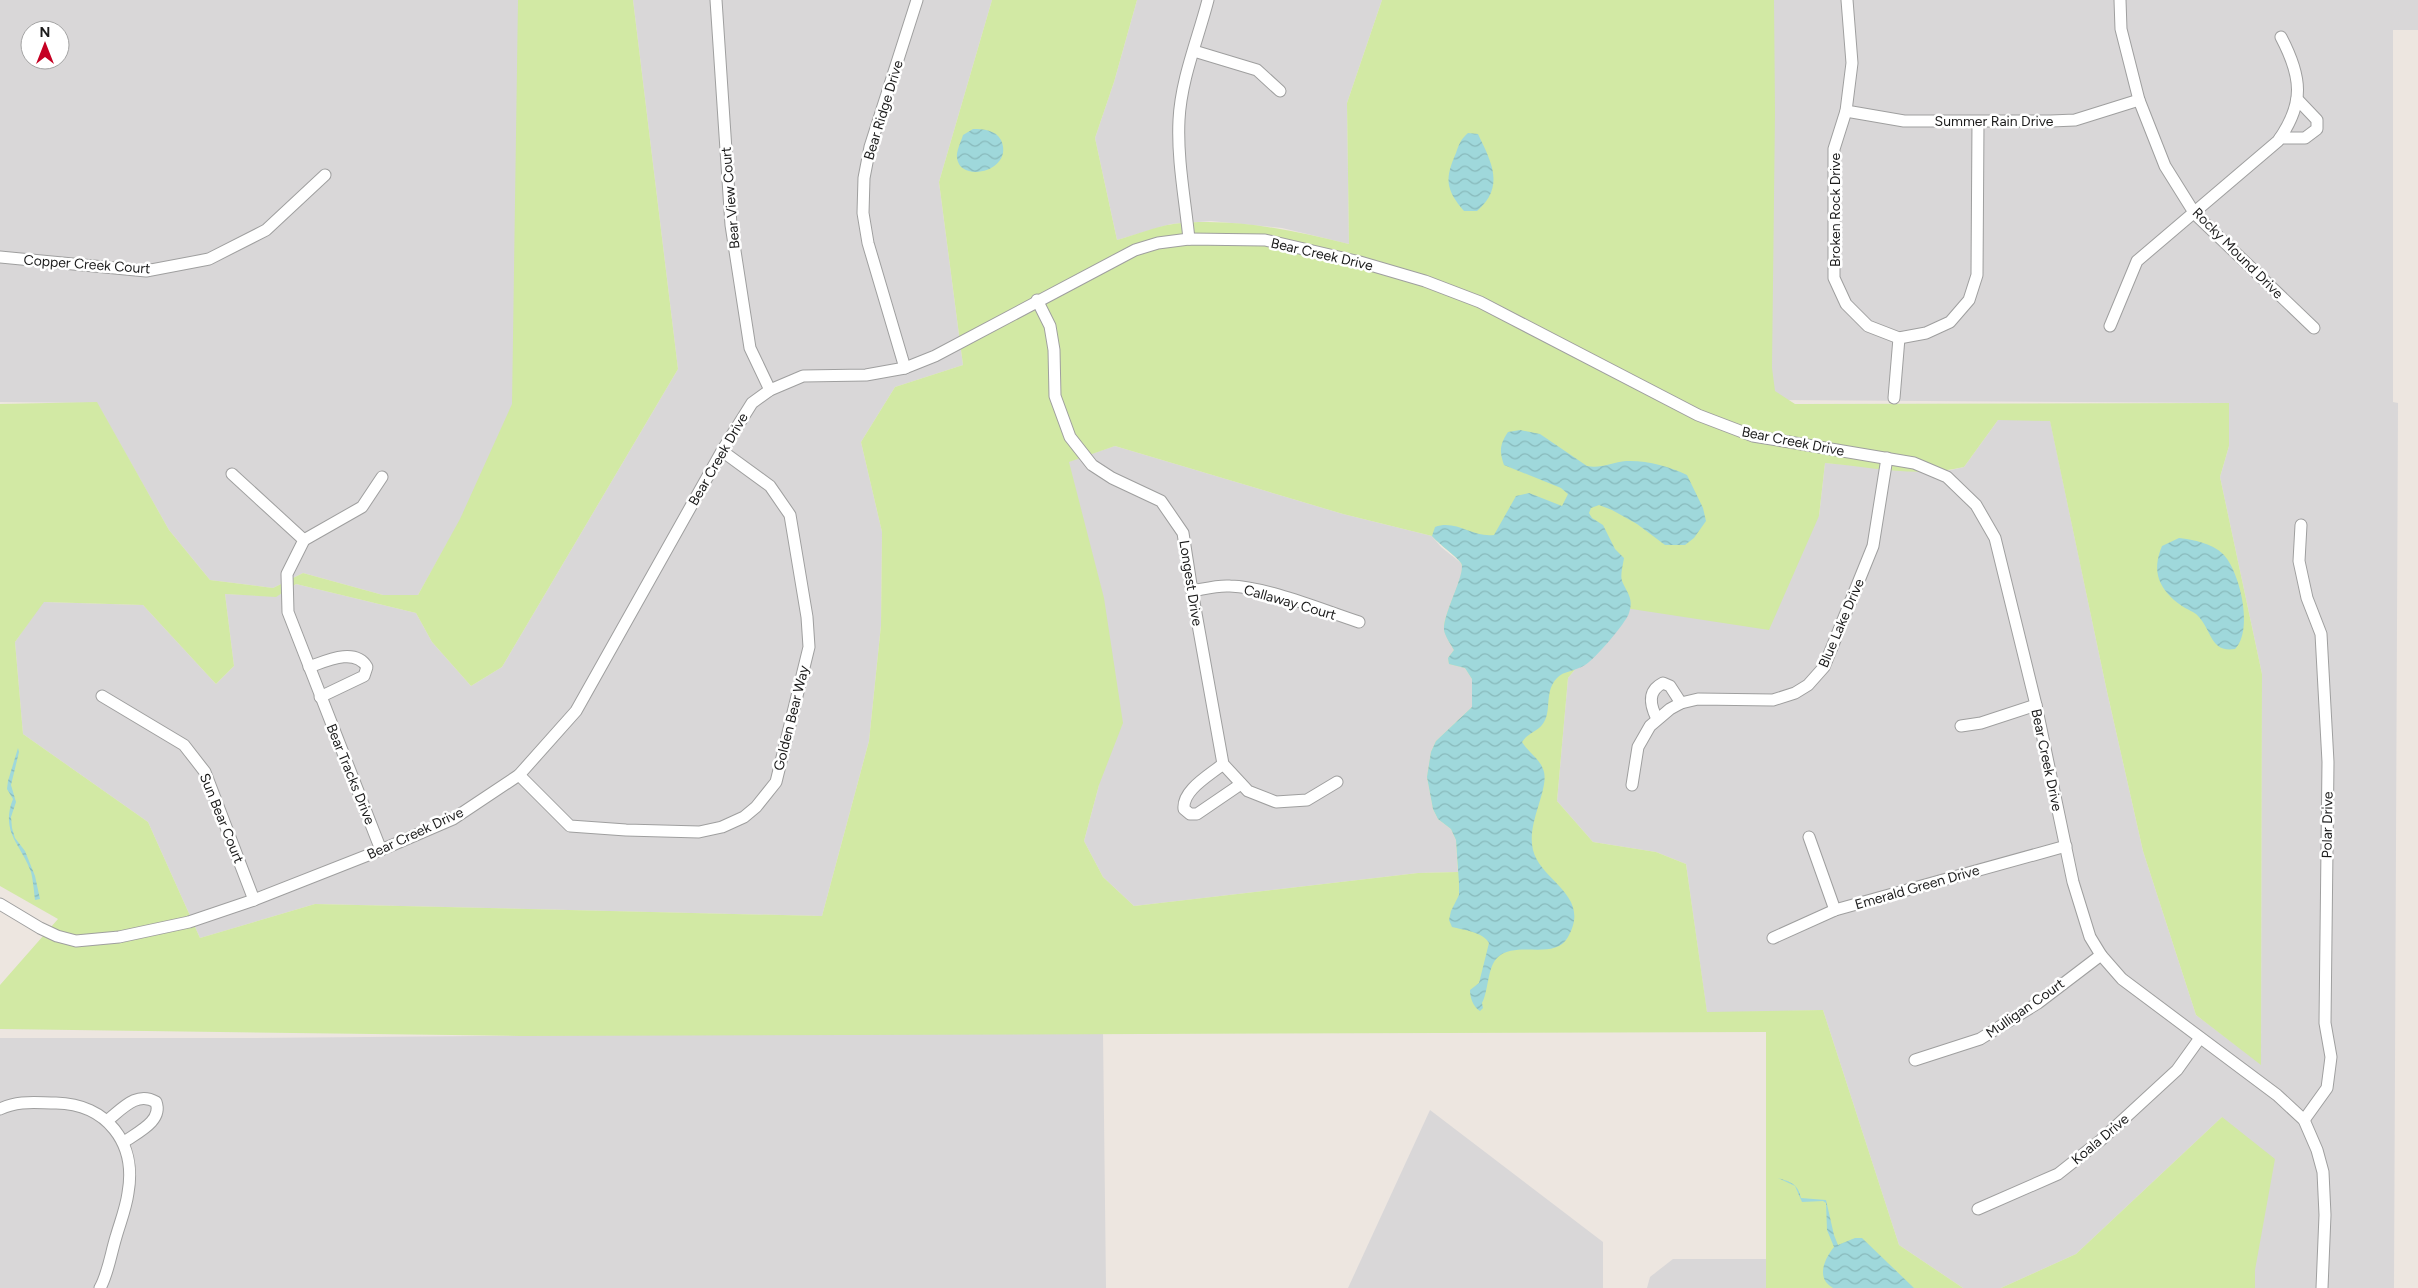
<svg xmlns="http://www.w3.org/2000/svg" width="2418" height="1288" font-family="Figtree,sans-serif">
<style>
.residential{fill:#d9d7d8;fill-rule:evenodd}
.grass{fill:#d2e9a4;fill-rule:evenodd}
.water{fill:url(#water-waves)}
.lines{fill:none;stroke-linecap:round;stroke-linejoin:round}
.street-casing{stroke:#9f9f9f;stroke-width:13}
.street{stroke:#fff;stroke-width:11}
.labels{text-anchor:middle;stroke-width:5;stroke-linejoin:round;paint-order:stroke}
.street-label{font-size:14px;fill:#1b1b1b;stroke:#fff}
</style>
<defs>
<pattern id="water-waves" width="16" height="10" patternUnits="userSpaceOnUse" patternTransform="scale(1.25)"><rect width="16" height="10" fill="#9fd8db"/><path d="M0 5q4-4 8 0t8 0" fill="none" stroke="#88b9bb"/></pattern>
</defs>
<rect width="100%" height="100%" fill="#ede6e0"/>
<g class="residential">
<path d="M0,0H526L525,405L418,595H383L303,573L273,588L210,580L169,530L97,403L0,402ZM30,30H60V60H30Z"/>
<path d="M633,0H992L939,182L963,365L895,387L861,442L882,532L881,625L869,741L822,916L315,904L200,938L148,822L23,734L15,642L43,602L143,605L216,684L234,666L225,594L276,596L296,584L416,613L432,642L471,686L502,667L678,369Z"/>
<path d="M1137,0H1382L1347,103L1349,244L1282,228L1211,221L1171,224L1117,240L1095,138L1114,82Z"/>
<path d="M1770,0H2418V30H2393V402L2398,403L2394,1288H2255V1270L2222,1117L2076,1254L2001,1288H1963L1899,1245L1823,1010L1707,1013L1686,864L1656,852L1593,842L1557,801L1568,678L1625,608L1819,516L1825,463L1938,472L1951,470L1964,467L1998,420H2050L2106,687L2143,851L2196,1015L2261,1064L2262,674L2220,477L2229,446V403L1769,400Z"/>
<path d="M1115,446L1343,514L1432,536L1441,547L1461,563L1463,570L1454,650L1449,663L1465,668L1472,679V707L1436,741L1427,777L1433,809L1438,819L1451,829L1456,840L1458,872L1418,873L1134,906L1103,877L1084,841L1099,785L1068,462Z"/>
<path d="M918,1032H1103L1106,1288H0V1038H244Z"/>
<path d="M1430,1110L1603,1242V1288H1348Z"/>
<path d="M1673,1259H1766V1288H1647L1650,1277Z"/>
</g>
<g class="grass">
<path d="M518,0H633L678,369L502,667L471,686L432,642L416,613L296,584L276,597L225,594L234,666L216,684L143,605L44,602L15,642L23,734L148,822L200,938L315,904L822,916L869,741L881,625L882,532L861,442L895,387L963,365L939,182L992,0H1137L1114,82L1095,138L1117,240C1135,235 1155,227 1173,224C1233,217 1291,230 1349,244L1347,103L1382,0H1774L1775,112L1772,368L1775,391L1795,404L2229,403V446L2220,477L2262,674L2261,1065L2196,1015L2143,851L2106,687L2050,421L1998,420L1964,467C1916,478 1873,467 1825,463L1819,516L1769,630L1625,608L1568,678L1557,801L1593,842L1656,852L1686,864L1707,1012L1823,1010L1899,1245L1963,1288H1766V1032L520,1036L0,1029V985L58,919L0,886V404L97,402L169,530L210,580L273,588L303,573L383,595H418L460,519L512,404ZM1115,446L1343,514L1432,536C1440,545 1456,556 1461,563C1467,573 1443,613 1444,629C1445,636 1451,645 1454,650L1448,658L1449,664L1465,668L1472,679V707L1436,741L1431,752L1427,777L1433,809L1438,819L1451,829L1456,840L1458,872L1418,873L1134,906L1103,877L1084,841L1099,785L1123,723L1104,598L1069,462Z"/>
<path d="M2222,1117L2275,1159L2255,1270V1288H2001L2076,1254Z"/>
</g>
<g class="water">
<path d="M973,129C983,129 996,130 1001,140C1015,171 960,184 957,158C956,151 961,142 963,135Z"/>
<path d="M1468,133L1478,134C1492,163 1505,187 1477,211H1464C1445,189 1445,178 1456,153C1459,144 1461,139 1468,133Z"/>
<path d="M1520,430L1540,434L1587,466C1600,469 1613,462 1626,461C1646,460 1669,466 1687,475L1703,508L1706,521L1694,538L1685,545H1665L1637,524L1612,510L1599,505L1591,508L1589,513L1592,518L1603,525L1615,549L1624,558C1623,565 1620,575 1622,581C1627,593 1634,598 1629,613C1626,623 1594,660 1585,665C1576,671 1563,671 1557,678C1543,693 1553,712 1542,725C1536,732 1528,733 1522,742C1528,752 1539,758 1543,769C1551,787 1526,823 1533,850C1541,882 1592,895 1568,937C1555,961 1517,940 1498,957C1487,967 1489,990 1482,1003L1483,1008L1480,1011C1473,1007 1470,997 1470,990L1479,983L1489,943C1483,932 1464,930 1452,927L1449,920L1451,911L1459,895V883L1456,840L1451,829L1438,819L1433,809L1427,777L1431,752L1436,741L1472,707V679L1465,668L1449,664L1448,658L1454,650C1451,645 1445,636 1444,630C1443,613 1467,572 1461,563C1456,556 1440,545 1432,536L1435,527C1456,519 1473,538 1494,535L1516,496L1529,493L1562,506L1568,494L1561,488L1504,465C1499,451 1500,444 1508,432Z"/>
<path d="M2179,538C2194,540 2212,543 2223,554C2240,571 2254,631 2235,649C2210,653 2212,630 2198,616C2194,611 2187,610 2182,606C2159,590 2151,572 2162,546Z"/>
<path d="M18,748L19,752L11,785L16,802L11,817L12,828L15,838L25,851L35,876L40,899L35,900C34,891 33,880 31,872C21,844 0,832 13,799L7,789L8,781Z"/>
<path d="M1778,1178C1791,1182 1798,1184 1801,1198L1826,1200L1834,1235L1838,1245L1855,1238H1862L1914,1288H1833C1815,1278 1825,1258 1834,1247L1827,1230L1826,1203L1823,1201L1802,1202L1795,1186Z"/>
</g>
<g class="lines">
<g class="street-casing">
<g id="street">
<path d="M716,0L731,225L750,348L770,390"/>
<path d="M1847,0L1852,63L1846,111L1834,149V278L1846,304L1868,326L1899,338L1926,333L1950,322L1969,300L1977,275L1978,122"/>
<path d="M2120,0L2121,29L2139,100L2165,166L2195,214L2314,328"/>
<path d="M1194,51L1257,70L1280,91"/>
<path d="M1846,111L1904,121H2051L2075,120L2139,100"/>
<path d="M2280,138H2305L2317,129V120L2297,99"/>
<path d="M1189,239C1185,199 1177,159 1179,120C1181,79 1198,39 1208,0"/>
<path d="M0,257L146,271L209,259L266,230L325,175"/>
<path d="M1037,300L1050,326L1054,350L1055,396L1070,437L1092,465L1112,478L1161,501L1183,533L1192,591L1223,764L1248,791L1276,802L1307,800L1337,782"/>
<path d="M2110,326L2137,261L2278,141C2305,103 2302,77 2281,37"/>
<path d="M905,368L868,243L863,213L864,178L870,147L917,0"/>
<path d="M1894,398L1899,338"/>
<path d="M232,474L304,540"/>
<path d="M2301,525L2299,561L2307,598L2321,634L2328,762L2325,1023L2331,1057L2327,1088L2304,1120"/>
<path d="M1192,591C1204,589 1217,585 1230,586C1267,587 1322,610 1359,622"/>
<path d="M309,667C326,661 355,647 367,667L364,676L320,697"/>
<path d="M102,696L184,745L205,772L254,900"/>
<path d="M1657,719C1650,705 1647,691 1663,683L1670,686L1681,703"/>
<path d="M1961,726L1981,723L2036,705"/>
<path d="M1223,764C1210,775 1182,790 1184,809L1190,814H1197L1241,784"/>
<path d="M519,775L570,826L626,830L699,832L722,827L744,817L756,807L776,782L809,647L807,617L790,515L770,486L722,451"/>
<path d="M1632,785L1638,747L1650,726L1670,709L1681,703L1698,699L1773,700L1795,693L1808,685L1824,667L1873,546L1887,458"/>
<path d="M1809,837L1835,910"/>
<path d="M381,850L288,612L287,574L304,540L362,507L382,477"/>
<path d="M0,904L40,928L57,936L76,941L119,937L189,922L254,900L381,850L453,819L519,775L576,711L722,451L752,403L770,390L803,376L866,375L905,368L935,356L1135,250L1158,243L1189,239L1265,240L1360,262L1425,281L1480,302L1698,415L1753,436L1914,463L1947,477L1976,505L1995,538L2036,705L2073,882L2090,937L2101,955L2122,979L2277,1095L2304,1120L2317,1150L2323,1172L2325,1215L2322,1288"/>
<path d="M1773,938L1835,910L2066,846"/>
<path d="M1915,1060L1980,1039L2038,1003L2101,955"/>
<path d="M0,1109C19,1100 36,1103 56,1103C107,1104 137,1143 128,1193C126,1208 120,1223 116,1237C111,1253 108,1274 100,1288"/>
<path d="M108,1120C123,1108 137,1091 156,1102C163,1121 138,1132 124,1142"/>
<path d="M1978,1209L2058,1174L2101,1140L2177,1070L2200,1038"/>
</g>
</g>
<use href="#street" class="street"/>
</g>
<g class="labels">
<g class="street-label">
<text transform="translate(883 110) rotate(-73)" y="5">Bear Ridge Drive</text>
<text x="1994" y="126">Summer Rain Drive</text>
<text transform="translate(730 198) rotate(-95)" y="5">Bear View Court</text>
<text transform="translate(1835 210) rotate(-90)" y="5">Broken Rock Drive</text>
<text transform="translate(2238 253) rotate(45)" y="5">Rocky Mound Drive</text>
<text transform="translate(1322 254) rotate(13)" y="5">Bear Creek Drive</text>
<text transform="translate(87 264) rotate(4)" y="5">Copper Creek Court</text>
<text transform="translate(1793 441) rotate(11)" y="5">Bear Creek Drive</text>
<text transform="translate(718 459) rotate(-60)" y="5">Bear Creek Drive</text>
<text transform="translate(1191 583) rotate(81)" y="5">Longest Drive</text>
<text transform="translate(1290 602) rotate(16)" y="5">Callaway Court</text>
<text transform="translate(1841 623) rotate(-67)" y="5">Blue Lake Drive</text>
<text transform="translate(791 718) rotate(-76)" y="5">Golden Bear Way</text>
<text transform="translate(2047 760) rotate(78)" y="5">Bear Creek Drive</text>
<text transform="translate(351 774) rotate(68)" y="5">Bear Tracks Drive</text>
<text transform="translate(222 818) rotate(68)" y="5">Sun Bear Court</text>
<text transform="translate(2327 825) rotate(-89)" y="5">Polar Drive</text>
<text transform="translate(415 833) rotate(-25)" y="5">Bear Creek Drive</text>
<text transform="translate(1917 887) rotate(-16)" y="5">Emerald Green Drive</text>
<text transform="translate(2025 1008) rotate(-35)" y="5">Mulligan Court</text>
<text transform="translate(2100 1139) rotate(-40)" y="5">Koala Drive</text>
</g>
</g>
<g transform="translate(45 45)"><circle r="24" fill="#ffffff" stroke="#a4a4a4"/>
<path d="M0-4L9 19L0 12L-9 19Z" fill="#c50023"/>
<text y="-8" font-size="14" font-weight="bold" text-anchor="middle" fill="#1b1b1b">N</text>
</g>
</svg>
